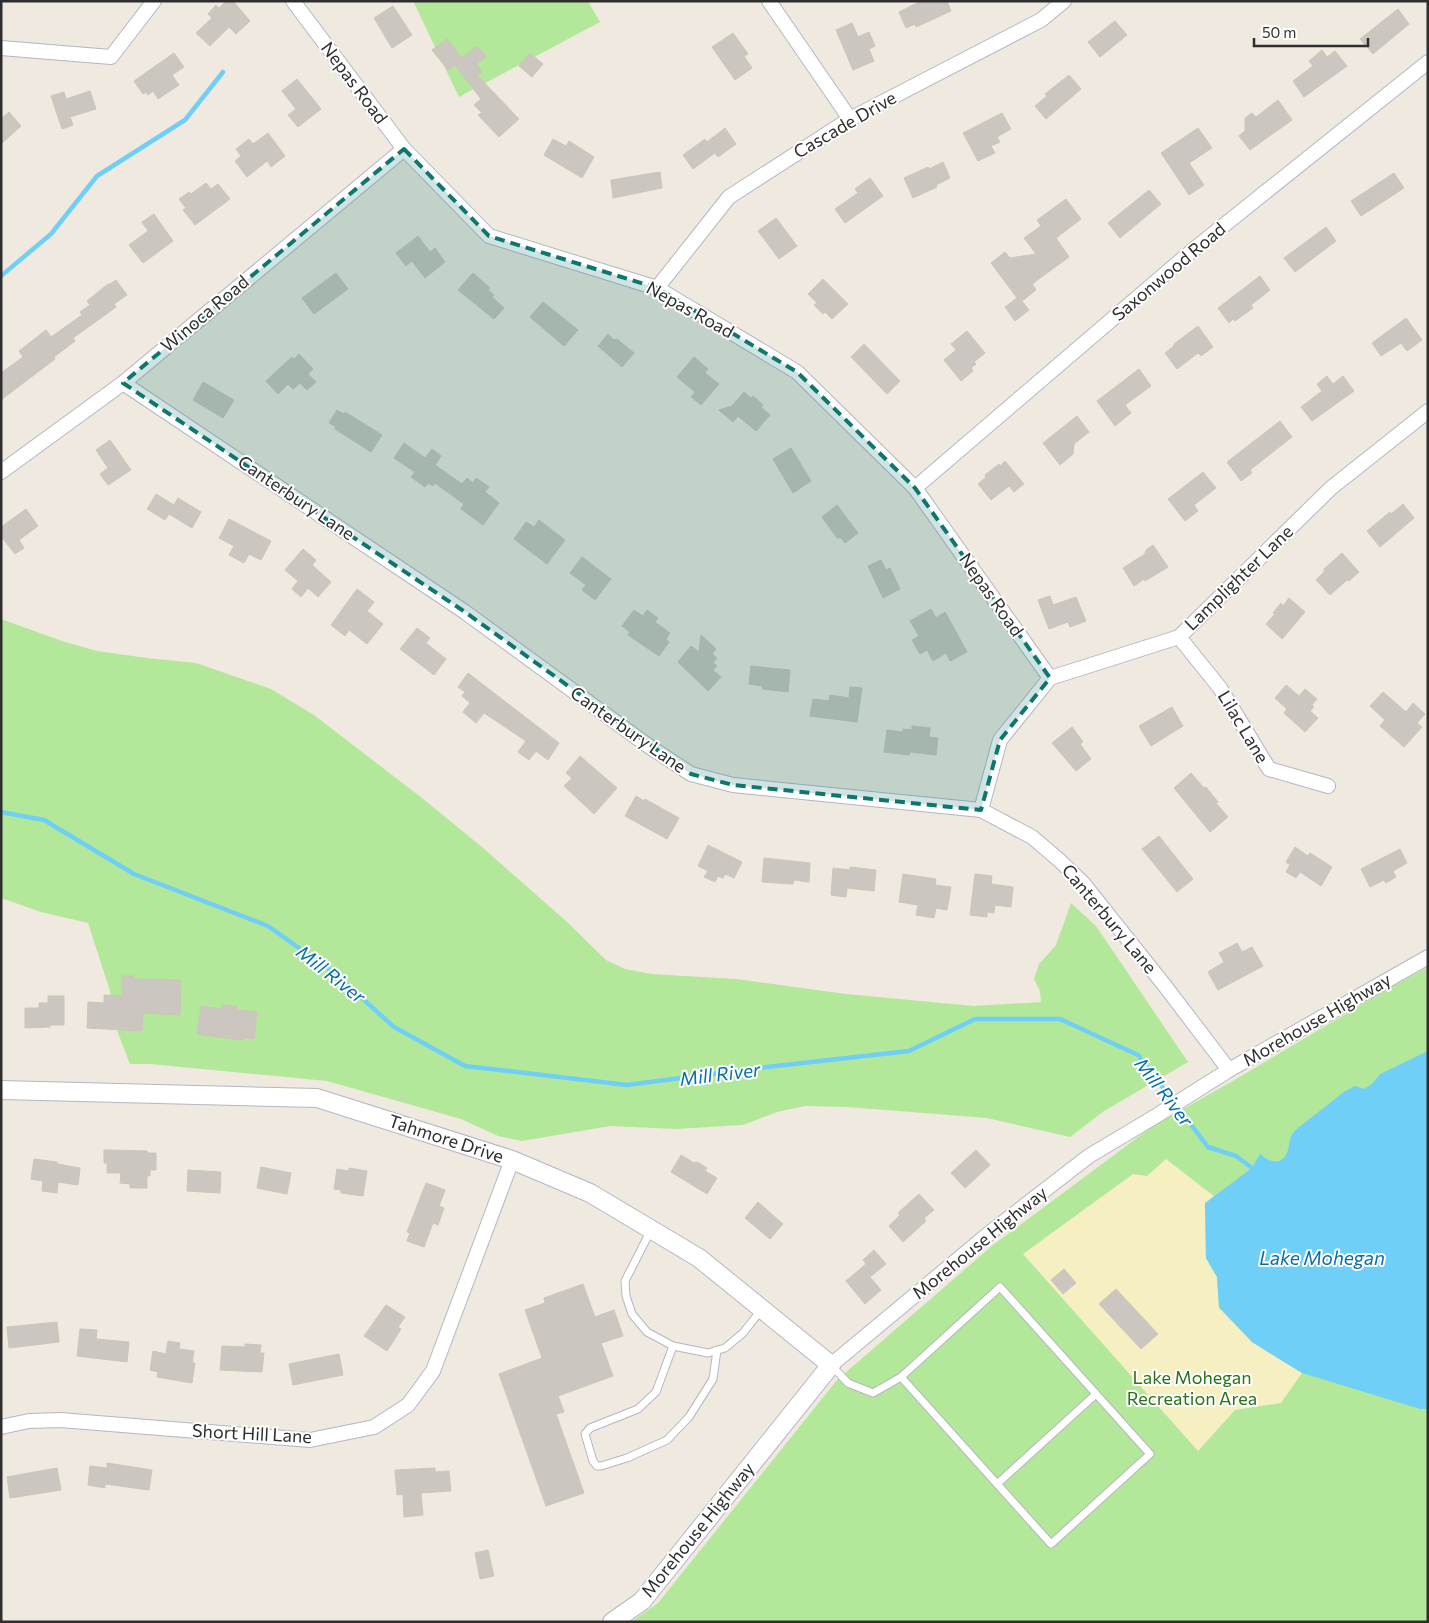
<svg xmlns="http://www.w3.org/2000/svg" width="1429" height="1623" font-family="Commissioner,sans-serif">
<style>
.green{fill:#b3e89a}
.sand{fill:#f5efc2}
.water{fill:#6fcff6}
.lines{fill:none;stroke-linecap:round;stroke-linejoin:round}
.stream{stroke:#6fcff6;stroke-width:4.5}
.building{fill:#cbc6bf;stroke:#ccc5b9}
.service-casing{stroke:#b4b6c2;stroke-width:9}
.minor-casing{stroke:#b4b6c2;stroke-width:16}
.tertiary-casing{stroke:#b4b6c2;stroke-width:20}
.service{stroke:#fff;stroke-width:7}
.minor{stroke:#fff;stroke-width:14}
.tertiary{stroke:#fff;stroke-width:18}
.marked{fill:#0f766e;fill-opacity:0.2;stroke:#0f766e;stroke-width:4;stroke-dasharray:10 6;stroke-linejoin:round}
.labels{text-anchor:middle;stroke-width:4;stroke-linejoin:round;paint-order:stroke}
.street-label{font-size:18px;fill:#2e2e2e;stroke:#fff}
.park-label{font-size:18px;fill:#287217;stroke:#fff}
.water-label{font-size:19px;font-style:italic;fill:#066eaa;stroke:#fff}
</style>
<rect width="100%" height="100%" fill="#f0e9e0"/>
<g class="green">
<path d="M413,1H588L600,22L459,97Z"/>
<path d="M1,619L62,641L97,651L147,658L196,663L271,689L314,715L422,798L482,847L566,921L606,960L625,969L651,974L736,979L846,994L974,1006L1041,1002L1040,991L1034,979L1039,964L1056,945L1071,903L1096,926L1188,1062L1104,1111L1070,1137L987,1118L847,1107L805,1106L777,1112L743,1125L676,1129L610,1126L522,1141L498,1136L461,1119L327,1081L150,1064H130L113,1020L110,991L88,923L41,912L1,898Z"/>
<path d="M1428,967V1622H631L658,1603L837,1380L993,1245L1153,1126L1231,1082L1386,990Z"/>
</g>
<path class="sand" d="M1166,1159L1215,1197L1205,1204L1206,1258L1217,1277L1219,1308L1252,1342L1302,1373L1281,1403L1235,1410L1198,1451L1023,1254L1133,1174L1147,1176Z"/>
<path class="water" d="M1428,1051V1409H1420L1302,1373L1252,1342L1219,1307L1217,1277L1206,1258L1205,1203L1252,1168L1260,1154C1270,1163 1283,1166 1288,1150C1289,1145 1290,1139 1292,1134C1294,1132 1296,1130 1298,1128L1345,1091L1355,1086L1364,1089L1372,1084L1380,1074Z"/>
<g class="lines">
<g class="stream">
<path d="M1,276L51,234L97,176L185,120L223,72"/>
<path d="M1,812L44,820L134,874L268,926L334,973L394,1027L465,1066L627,1085L767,1067L909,1051L975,1019H1060L1138,1055L1208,1147L1236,1156L1252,1168"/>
</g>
</g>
<g class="building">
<path d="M226,1H233L250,21L236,34L229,27L210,46L196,33L212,18L208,14L216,5L219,8Z"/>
<path d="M921,1H947L951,11L916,27L915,24L906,28L899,12Z"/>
<path d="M393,6L412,35L392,48L374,18Z"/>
<path d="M1398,9L1409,24L1373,54L1360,39Z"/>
<path d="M1115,21L1127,35L1100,57L1088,42Z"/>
<path d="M852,23L858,37L869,32L875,46L869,49L874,61L853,70L836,30Z"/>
<path d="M733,33L748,54L744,56L752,68L735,80L712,47Z"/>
<path d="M447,39L462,58L477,46L486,57L476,64L482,71L477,75L519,119L499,137L478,115L482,113L474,105L481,99L455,65L448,70L432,50Z"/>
<path d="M1322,50L1327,57L1335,51L1347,66L1304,97L1293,81L1313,66L1309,61Z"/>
<path d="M174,53L184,67L172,75L179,85L158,99L153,91L148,95L146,92L143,94L134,81Z"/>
<path d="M530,53L543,64L532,77L519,66Z"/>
<path d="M1069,75L1081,89L1046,119L1035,106L1047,96L1045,94Z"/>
<path d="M297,79L321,109L298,127L288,115L296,109L282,91Z"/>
<path d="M90,91L96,109L70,117L73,125L62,129L51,96L64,92L66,99Z"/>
<path d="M1278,100L1292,120L1250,150L1239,136L1245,131V118L1252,113L1256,117Z"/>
<path d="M9,112L21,126L1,144V119Z"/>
<path d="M1002,113L1011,129L997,137L1000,142L991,146L995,153L978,161L963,133Z"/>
<path d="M725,128L736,144L718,157L715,153L693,169L683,155L705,139L707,142Z"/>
<path d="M1198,128L1212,148L1189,163L1204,185L1189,195L1161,153Z"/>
<path d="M268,133L285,156L271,167L267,161L247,177L235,161L241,156L236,149L249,139L253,144Z"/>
<path d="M553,139L566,146L569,141L594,157L582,178L544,155Z"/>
<path d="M943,162L950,178L936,185L937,187L913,198L904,178L928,167L929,169Z"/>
<path d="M660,172L662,188L613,198L611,180Z"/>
<path d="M1394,173L1404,188L1361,216L1351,201Z"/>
<path d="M870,178L883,196L845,223L835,209L858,193L855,189Z"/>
<path d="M206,183L211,189L218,184L230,199L195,225L183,210L186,208L179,199L189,192L191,194Z"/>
<path d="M1149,190L1161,204L1120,238L1108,223Z"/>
<path d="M1066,199L1081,219L1056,238L1069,257L1032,284L1036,290L1022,301L1029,310L1015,321L1005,307L1017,298L991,263L1005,252L1010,258L1036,254L1024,238L1041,226L1037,220Z"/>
<path d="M154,214L173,241L143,263L129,245L148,231L142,222Z"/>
<path d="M776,218L797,246L779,259L758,231Z"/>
<path d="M1326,227L1336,241L1295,272L1284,258Z"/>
<path d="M418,236L430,252L435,248L445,262L425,278L412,261L406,266L396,253Z"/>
<path d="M336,273L348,289L314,314L302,298Z"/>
<path d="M473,273L490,288L488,290L494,295L492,297L504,308L494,319L458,290Z"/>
<path d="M1260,276L1270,290L1251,305L1253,308L1235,321L1233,319L1229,323L1218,308Z"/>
<path d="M823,279L848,304L832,319L825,312L823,314L814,305L817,303L808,294Z"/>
<path d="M116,280L127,295L114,304L116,307L73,338L75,341L54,357L55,359L1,400V373L23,357L19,351L46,330L51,337L82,315L80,312L90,305L87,301L108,284H110Z"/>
<path d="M543,302L578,330L564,346L530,317Z"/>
<path d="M1406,318L1422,340L1407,351L1401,343L1381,356L1372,343Z"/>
<path d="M1198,326L1213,347L1201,356L1198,353L1177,369L1165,353L1174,346V344Z"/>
<path d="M967,331L985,353L974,362L976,364L971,368L973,371L961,381L944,360L956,350L951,344Z"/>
<path d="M608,334L614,340L617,339L634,353L622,367L598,346Z"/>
<path d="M864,344L900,381L887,394L851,357Z"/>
<path d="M299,354L313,369L308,374L316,382L307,390L300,383L293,389L288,384L278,394L266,381L292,357L294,359Z"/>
<path d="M694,357L708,369L705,373L719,384L701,405L691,397L695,392L677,377Z"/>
<path d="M1139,369L1151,386L1125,405L1131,413L1115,426L1097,401Z"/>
<path d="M1327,376L1333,384L1343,376L1354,391L1312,421L1301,407L1322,391L1317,384Z"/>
<path d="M203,382L234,400L223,418L193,400Z"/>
<path d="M744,392L751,398L753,396L763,405L761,407L770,415L756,431L738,416L733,422L719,410L732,406Z"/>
<path d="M337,410L344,414L345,412L382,435L371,452L335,429V426L329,423Z"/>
<path d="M1077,416L1089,432L1074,444L1073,454L1060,465L1043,443Z"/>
<path d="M1280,421L1292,437L1250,470L1252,473L1241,481L1227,462Z"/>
<path d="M110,440L131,470L108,485L100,474L108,468L96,450Z"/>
<path d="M404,443L425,458L432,449L441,456L435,465L462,484L467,478L473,483L476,478L489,487L485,492L499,503L483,525L461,509L464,504L435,483L433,486L428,483L425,487L411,477L415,472L394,458Z"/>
<path d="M791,448L811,481L793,493L773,459Z"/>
<path d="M1005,461L1024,484L1014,492L1009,486L991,500L978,484L986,477L985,475L999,464L1000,466Z"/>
<path d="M1203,472L1216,488L1194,505L1198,511L1185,521L1168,499Z"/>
<path d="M156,494L174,505L178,498L201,512L192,528L169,514L165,520L147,509Z"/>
<path d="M1403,504L1414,518L1380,547L1367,531L1390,512L1391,514Z"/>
<path d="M837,505L858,533L845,543L841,538H837L822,517Z"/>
<path d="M26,509L38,526L19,540L24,548L15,554L1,536V527Z"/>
<path d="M229,519L271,541L261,560L249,554L244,563L229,555L234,546L219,538Z"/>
<path d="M539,520L565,540L547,564L514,539L526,522L534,527Z"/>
<path d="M1153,545L1168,567L1145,581L1144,579L1134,586L1123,568L1145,554L1146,550Z"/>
<path d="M303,549L316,560L312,565L331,582L318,597L308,588L301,597L292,589L298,581L285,570Z"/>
<path d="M1342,553L1359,572L1349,581L1347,580L1330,595L1316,580L1324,572V569Z"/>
<path d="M582,557L611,579L595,600L582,590L586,585L570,573Z"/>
<path d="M881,560L886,570L890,568L900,589L883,598L868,566Z"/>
<path d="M357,589L374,602L367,611L383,624L367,644L349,630L345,636L331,625Z"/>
<path d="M1050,596L1053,605L1076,597L1086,621L1070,627L1068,622L1049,629L1038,600Z"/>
<path d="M1289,598L1305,612L1282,639L1266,624L1275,614L1273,613L1281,603L1283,606Z"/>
<path d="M931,609L936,618L945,612L967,652L950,661L946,653L933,661L927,650L920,654L912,640L919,636L910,621Z"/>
<path d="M634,610L643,616L647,610L658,618L655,622L670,633L666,639L669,642L659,656L628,635L630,632L622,626Z"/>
<path d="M417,628L430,638L426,643L446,659L434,675L400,649Z"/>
<path d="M701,635L716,649L712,654L717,658L713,663L717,666L713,670L721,677L708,691L678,662L691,646L699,652Z"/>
<path d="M751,666L790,670L788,692L763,689L762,686L749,684Z"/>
<path d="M468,673L559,743L548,760L536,751L529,760L518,752L526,741L484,713L476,723L463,712L470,703L462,696L465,692L458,687Z"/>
<path d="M1286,685L1299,696L1305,689L1317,699L1312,705L1314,707L1310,711L1318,718L1305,732L1284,713L1287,709L1275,698Z"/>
<path d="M850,687L862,688L857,722L810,716L813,699L829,701L830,695L849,698Z"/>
<path d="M1383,692L1406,712L1413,703L1425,714L1417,723L1422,727L1404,747L1380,726L1385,720L1370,706Z"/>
<path d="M1172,707L1183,726L1151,746L1139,726Z"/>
<path d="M912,726L930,728L929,737L938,738L936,755L910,752L909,755L884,752L887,730L903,732V729L912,730Z"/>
<path d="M1072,727L1083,742L1080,744L1091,759L1076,771L1052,743Z"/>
<path d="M580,756L617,788L594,814L564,786L572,778L566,773Z"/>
<path d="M1191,773L1204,788L1206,787L1218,802L1216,803L1228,817L1210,832L1174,788Z"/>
<path d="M636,796L644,801L645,799L679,818L667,839L625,816Z"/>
<path d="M1159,836L1193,879L1177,892L1142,849Z"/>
<path d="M708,845L742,862L734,878L725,874L723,878L718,876L715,882L704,877L708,871L698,866Z"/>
<path d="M1295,847L1308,856L1310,853L1332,867L1321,886L1300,872L1296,878L1286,872L1290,865L1286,862Z"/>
<path d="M1400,849L1407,863L1393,871L1396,877L1386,883L1384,880L1370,887L1361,869Z"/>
<path d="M764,858L810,863L809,882L794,880L793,884L762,882Z"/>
<path d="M850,867L876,870L874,891L847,888L846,897L831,895L833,868L850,870Z"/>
<path d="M903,874L936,879L935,885L951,887L947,910L936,908L934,918L916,915L918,905L899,902Z"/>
<path d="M975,874L992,876L991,884L1013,887L1011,907L995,905L994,913L987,912V917L970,915Z"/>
<path d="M1237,943L1242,952L1252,947L1263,966L1218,990L1208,972L1224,962L1219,953Z"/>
<path d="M122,976H134V979L181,980L180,1015L143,1013L142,1031L87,1028L88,1002L104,1003V995L122,996Z"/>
<path d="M48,996H64V1025H50V1027L25,1028V1008H39V1003H48Z"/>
<path d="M222,1005L237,1006L236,1010L257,1012L254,1039L244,1038L243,1040L197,1034L201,1006L221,1009Z"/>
<path d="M104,1150L147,1151L148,1153H156V1170H150V1176H147V1188H130V1184L120,1183L121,1173H107V1163H104Z"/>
<path d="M976,1150L990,1165L965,1188L951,1173Z"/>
<path d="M681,1155L694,1163L697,1162L707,1168L705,1171L717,1178L707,1194L671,1172Z"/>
<path d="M34,1159L57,1162V1164L80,1168L78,1185L58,1182L57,1193L42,1191L43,1181L31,1179Z"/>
<path d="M261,1167L291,1173L287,1194L257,1188Z"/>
<path d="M349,1168L367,1171L363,1196L341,1193V1190L334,1189L337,1169L349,1171Z"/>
<path d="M188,1170L221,1172L220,1193L187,1191Z"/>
<path d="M426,1183L445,1190L439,1206L444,1208L438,1225L433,1223L424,1247L407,1241L410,1233L407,1232Z"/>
<path d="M919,1194L934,1210L924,1218L926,1221L903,1242L889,1226L900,1215L898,1213Z"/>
<path d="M758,1202L783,1224L770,1239L745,1218Z"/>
<path d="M874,1250L886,1264L870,1277L881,1290L865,1304L846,1281L866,1264L863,1260Z"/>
<path d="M1064,1269L1076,1283L1063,1294L1051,1280Z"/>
<path d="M583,1284L595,1317L614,1310L623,1336L601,1343L613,1376L558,1396L564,1412L556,1414L584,1493L546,1506L499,1374L542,1358L525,1310L545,1303L544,1298Z"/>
<path d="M1116,1289L1158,1334L1141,1349L1099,1304Z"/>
<path d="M386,1305L405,1317L398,1327L401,1329L387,1351L364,1336Z"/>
<path d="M57,1322L59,1342L9,1348L7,1327Z"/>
<path d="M80,1329L97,1330L96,1339L129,1342L127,1362L77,1356Z"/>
<path d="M168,1341L180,1343L179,1349L194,1351L192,1363H195L192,1383L157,1377L158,1372L150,1370L153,1351L166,1354Z"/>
<path d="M245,1344L261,1345L260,1353H264L262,1372L220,1370L222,1346L245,1347Z"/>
<path d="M339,1354L343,1375L293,1385L289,1364Z"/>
<path d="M107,1463L152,1470L149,1490L105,1484V1488L88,1485L90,1466L107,1468Z"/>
<path d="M57,1468L61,1490L10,1498L7,1477Z"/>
<path d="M435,1468V1472L449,1471L451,1491L421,1493L423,1515L404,1517L403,1494L397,1495L395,1470Z"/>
<path d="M488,1550L494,1576L480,1579L475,1553Z"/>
</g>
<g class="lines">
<g class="service-casing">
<g id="service">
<path d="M651,1230L625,1281L626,1296L632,1314L647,1332L673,1346L708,1353L725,1348L743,1333L762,1309"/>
<path d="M673,1346L656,1392L638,1409L590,1428L585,1434L593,1461L597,1466H601L627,1458L667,1440L689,1417L713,1379L717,1350"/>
<path d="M831,1365L848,1383L873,1393L901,1377L1000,1287L1150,1454L1051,1544L901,1377"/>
<path d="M997,1484L1096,1394"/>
</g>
</g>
<g class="minor-casing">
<g id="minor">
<path d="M293,1L404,149L489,236L657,288L797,372L915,488L1050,678"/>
<path d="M769,1L850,119"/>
<path d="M1,48L111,57L154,1"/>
<path d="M657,288L729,197L850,119L1041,20L1064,1"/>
<path d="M123,383L465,612L647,745L691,774L733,785L981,810L1032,837L1059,860L1083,883L1165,986L1229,1070"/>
<path d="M1,472L123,383L404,149"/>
<path d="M915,488L1193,250L1428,62"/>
<path d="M1179,637L1220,688L1269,769L1328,786"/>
<path d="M981,810L1000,740L1050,678L1179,637L1331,488L1428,411"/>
<path d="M831,1365L992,1231L1089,1156L1156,1116L1229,1070L1428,957"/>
<path d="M1,1427L29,1421L60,1420L310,1440L374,1427L408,1405L433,1371L512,1160"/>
</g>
</g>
<g class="tertiary-casing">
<path id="tertiary" d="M1,1090L317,1098L512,1160L590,1193L699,1258L831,1365L642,1601L612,1622"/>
</g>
<use href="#service" class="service"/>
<use href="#minor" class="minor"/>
<use href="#tertiary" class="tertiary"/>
</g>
<path class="marked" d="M404,149L489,236L657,288L797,372L915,488L1050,678L1000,740L981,810L733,785L691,774L465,612L123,383Z"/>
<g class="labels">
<g class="street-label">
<text transform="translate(354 83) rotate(53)" y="6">Nepas Road</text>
<text transform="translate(845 125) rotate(-30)" y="6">Cascade Drive</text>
<text transform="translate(1169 272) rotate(-40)" y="6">Saxonwood Road</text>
<text transform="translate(690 310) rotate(29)" y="6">Nepas Road</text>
<text transform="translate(205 314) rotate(-40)" y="6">Winoca Road</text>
<text transform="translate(296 498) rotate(34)" y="6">Canterbury Lane</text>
<text transform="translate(1239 578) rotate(-44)" y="6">Lamplighter Lane</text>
<text transform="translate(991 595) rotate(55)" y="6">Nepas Road</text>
<text transform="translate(1243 727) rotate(59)" y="6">Lilac Lane</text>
<text transform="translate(628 730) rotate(35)" y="6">Canterbury Lane</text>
<text transform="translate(1109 919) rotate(50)" y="6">Canterbury Lane</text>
<text transform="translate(1317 1020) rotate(-30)" y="6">Morehouse Highway</text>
<text transform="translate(446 1139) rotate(18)" y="6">Tahmore Drive</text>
<text transform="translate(980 1243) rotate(-39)" y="6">Morehouse Highway</text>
<text transform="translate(252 1434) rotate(3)" y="6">Short Hill Lane</text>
<text transform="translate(698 1530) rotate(-51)" y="6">Morehouse Highway</text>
</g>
<g class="park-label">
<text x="1192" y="1384">Lake Mohegan<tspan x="1192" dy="21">Recreation Area</tspan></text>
</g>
<g class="water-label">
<text transform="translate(331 974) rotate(38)" y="7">Mill River</text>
<text transform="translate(720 1074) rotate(-7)" y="7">Mill River</text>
<text transform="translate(1164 1092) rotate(52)" y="7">Mill River</text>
<text x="1322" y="1265">Lake Mohegan</text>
</g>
</g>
<rect width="1429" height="1623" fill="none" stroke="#2e2e2e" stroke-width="5"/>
<path d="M1254 38v8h114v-8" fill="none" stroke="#2e2e2e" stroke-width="2.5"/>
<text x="1262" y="38" font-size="15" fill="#2e2e2e" stroke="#ffffff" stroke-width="4" paint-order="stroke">50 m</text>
</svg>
